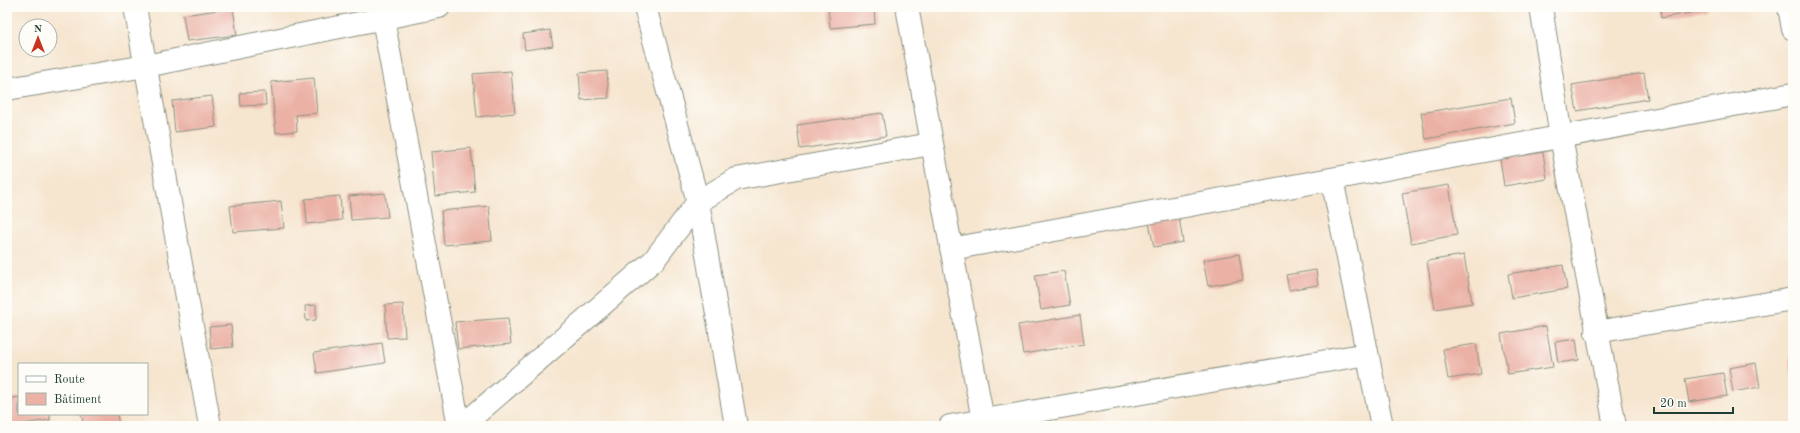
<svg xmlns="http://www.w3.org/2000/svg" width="1800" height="433" font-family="'Old Standard TT',serif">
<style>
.building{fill:#ebb1a5}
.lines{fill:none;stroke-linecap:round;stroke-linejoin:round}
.minor-casing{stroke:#8a9182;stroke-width:24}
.minor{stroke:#fff;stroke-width:22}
</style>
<rect width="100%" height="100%" fill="#fdfcf7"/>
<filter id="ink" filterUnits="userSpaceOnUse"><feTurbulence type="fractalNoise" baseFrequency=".025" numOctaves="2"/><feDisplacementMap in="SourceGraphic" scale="8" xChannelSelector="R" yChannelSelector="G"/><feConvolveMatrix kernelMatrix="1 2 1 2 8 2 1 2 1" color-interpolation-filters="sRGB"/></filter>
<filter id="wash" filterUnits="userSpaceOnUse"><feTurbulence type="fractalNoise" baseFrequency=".012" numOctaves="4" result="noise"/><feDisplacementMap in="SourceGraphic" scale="16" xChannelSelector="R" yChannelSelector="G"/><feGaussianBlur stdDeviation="0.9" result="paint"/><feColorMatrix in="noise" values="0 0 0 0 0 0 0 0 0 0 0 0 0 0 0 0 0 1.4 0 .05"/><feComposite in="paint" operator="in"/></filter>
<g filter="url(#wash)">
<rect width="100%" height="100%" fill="#f6e5cf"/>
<g id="blocks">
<g class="building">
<path d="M828,7H874L875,24L830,28Z"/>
<path d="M1660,7H1707L1708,10L1661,18Z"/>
<path d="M233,8L237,35L187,41L183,15Z"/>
<path d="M550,30L553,46L525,50L523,34Z"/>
<path d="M511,71L515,113L477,117L473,74Z"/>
<path d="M607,71L609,98L581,100L579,73Z"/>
<path d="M1644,73L1648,99L1577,111L1572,85Z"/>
<path d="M314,78L317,113L296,115L297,131L276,133L271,82Z"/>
<path d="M265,92L266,105L241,106L240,93Z"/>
<path d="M212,96L216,127L175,132L172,101Z"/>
<path d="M1511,98L1515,123L1426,139L1421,113Z"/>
<path d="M882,113L886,136L800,149L797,125Z"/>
<path d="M471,148L475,192L435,196L431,152Z"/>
<path d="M1543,152L1547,179L1504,186L1500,159Z"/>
<path d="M1449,185L1457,235L1411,243L1402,193Z"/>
<path d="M385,193L388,217L351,220L349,196Z"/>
<path d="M340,196L342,220L307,224L305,199Z"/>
<path d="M281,201L284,228L233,232L230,206Z"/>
<path d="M489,206L492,241L444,245L441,211Z"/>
<path d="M1179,218L1183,242L1154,247L1149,223Z"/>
<path d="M1239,254L1243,280L1208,286L1203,260Z"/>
<path d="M1464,255L1472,303L1435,309L1427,261Z"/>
<path d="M1563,265L1567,289L1512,298L1508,274Z"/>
<path d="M1316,270L1318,285L1289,290L1286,275Z"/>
<path d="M1064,271L1070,305L1041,310L1035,275Z"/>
<path d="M403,304L405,337L387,338L385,305Z"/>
<path d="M316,305V320L306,321L305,306Z"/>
<path d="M1080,315L1084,344L1023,354L1018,325Z"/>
<path d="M508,318L511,344L458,349L455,322Z"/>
<path d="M231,325L233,347L211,349L209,327Z"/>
<path d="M1546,326L1553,367L1508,374L1501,334Z"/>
<path d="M1576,339L1579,360L1558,363L1555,342Z"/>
<path d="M382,343L385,363L317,373L314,353Z"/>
<path d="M1476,344L1481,374L1448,379L1443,349Z"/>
<path d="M1789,358H1793V375H1792Z"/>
<path d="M1756,363L1760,387L1733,392L1729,368Z"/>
<path d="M1723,373L1727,396L1689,402L1685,379Z"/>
<path d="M19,397V414H50V420L7,426V399Z"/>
<path d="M81,414H117L119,426H84Z"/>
</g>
</g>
</g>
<g filter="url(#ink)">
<use href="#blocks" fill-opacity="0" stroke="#8a9182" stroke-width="1"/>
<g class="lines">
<g class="minor-casing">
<g id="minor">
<path d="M135,7L210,426"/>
<path d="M645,7L698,202L736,426"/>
<path d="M907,7L984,426"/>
<path d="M1541,7L1561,137L1615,426"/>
<path d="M1789,7L1793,29"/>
<path d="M383,19L459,426"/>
<path d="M7,89L146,66L439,7"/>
<path d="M1332,179L1382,426"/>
<path d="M951,249L1793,94"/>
<path d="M1596,332L1793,299"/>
<path d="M462,426L654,260L698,202L736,179L931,144"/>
<path d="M950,426L1367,354"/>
</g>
</g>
<use href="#minor" class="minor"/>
</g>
</g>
<rect width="1800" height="433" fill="none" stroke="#fdfcf7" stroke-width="24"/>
<rect x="18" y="363" width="130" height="52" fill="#fdfcf7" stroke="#a4b0a9"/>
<rect x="26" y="376" width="20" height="6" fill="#ffffff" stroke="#a4b0a9"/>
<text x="54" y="383" font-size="12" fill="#1f3d34">Route</text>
<rect x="26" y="393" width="20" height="12" fill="#ebb1a5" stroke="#a4b0a9"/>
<text x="54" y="403" font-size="12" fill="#1f3d34">Bâtiment</text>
<g transform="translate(38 38)"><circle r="19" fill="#fdfcf7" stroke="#a4b0a9"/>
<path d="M0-3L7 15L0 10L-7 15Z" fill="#c8321e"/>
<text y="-6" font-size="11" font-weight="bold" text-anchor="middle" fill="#1f3d34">N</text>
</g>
<path d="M1654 407v6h79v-6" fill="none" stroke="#1f3d34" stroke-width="2"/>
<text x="1660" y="407" font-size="12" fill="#1f3d34" stroke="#fdfcf7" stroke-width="3" paint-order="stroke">20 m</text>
</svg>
